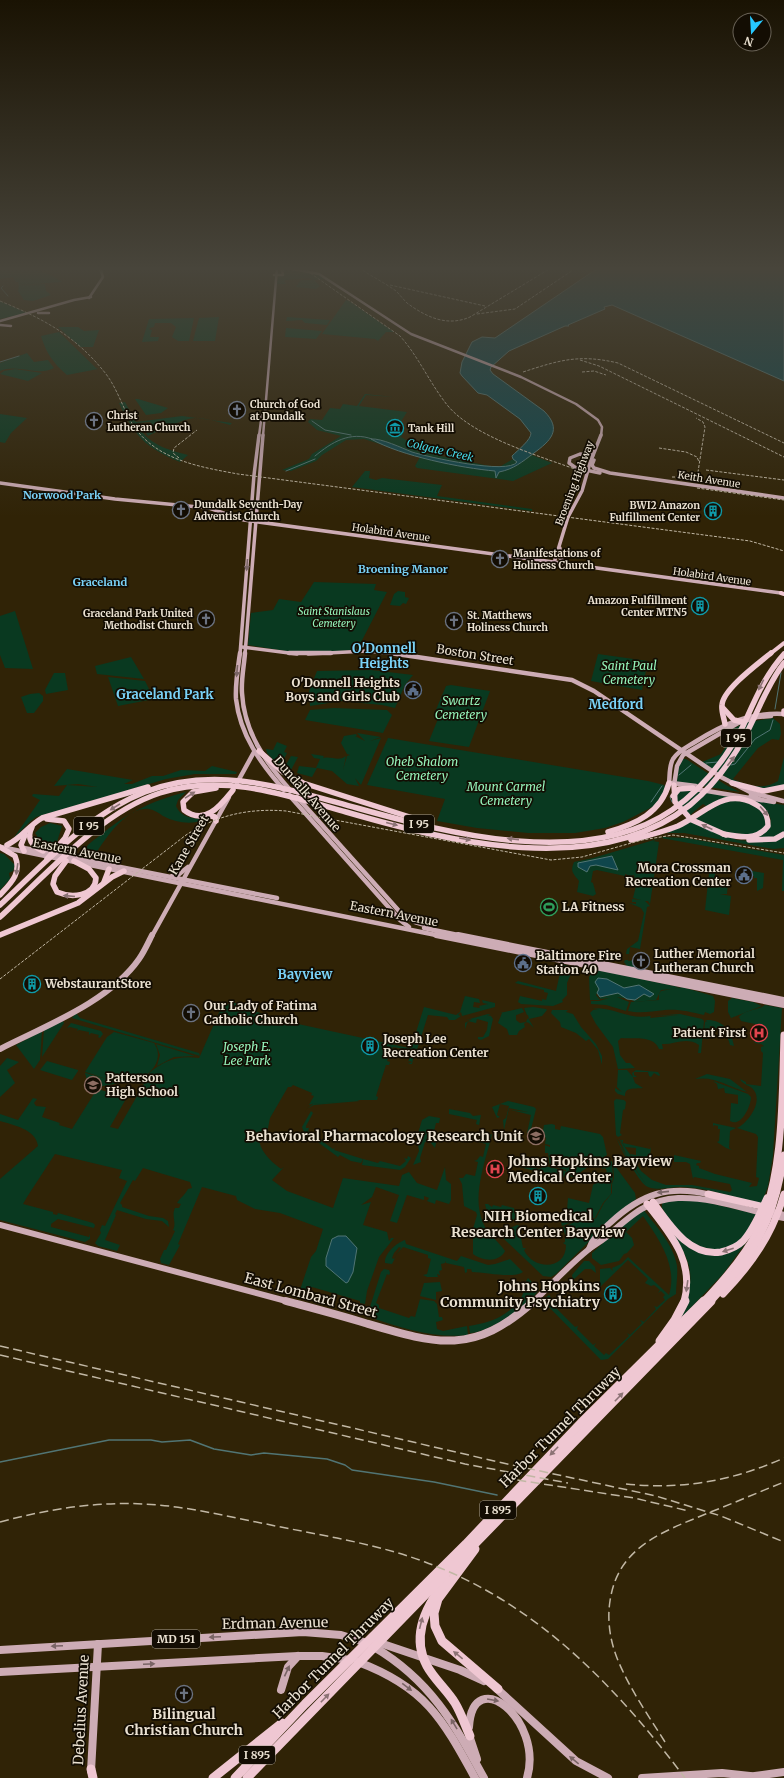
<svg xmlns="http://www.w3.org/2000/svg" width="784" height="1778" font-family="Merriweather,serif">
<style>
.green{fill:#093920}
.water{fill:#0f464c;stroke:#517574}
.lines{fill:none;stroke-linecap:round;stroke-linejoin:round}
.stream-far1{stroke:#517574;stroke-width:1}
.stream{stroke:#517574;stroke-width:1.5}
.major-far4{stroke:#cdacb5;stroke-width:2.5}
.major-far3{stroke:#cdacb5;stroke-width:3.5}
.major-far2{stroke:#cdacb5;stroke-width:4.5}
.major-far1{stroke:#cdacb5;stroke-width:6}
.major{stroke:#cdacb5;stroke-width:8}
.highway-far3{stroke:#efc7d2;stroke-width:4}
.highway-far2{stroke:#efc7d2;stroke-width:5.5}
.highway-far1{stroke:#efc7d2;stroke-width:7}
.highway{stroke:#efc7d2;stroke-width:9}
.rail-far1{stroke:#c1b7a4;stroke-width:1;stroke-dasharray:3 1.5;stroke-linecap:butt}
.rail{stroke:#c1b7a4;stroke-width:1.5;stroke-dasharray:9 4.5;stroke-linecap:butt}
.oneway{fill:#796465}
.oneway2{fill:#8c7375}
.labels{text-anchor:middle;stroke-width:3.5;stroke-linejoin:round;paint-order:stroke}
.far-poi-label{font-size:10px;font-weight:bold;fill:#ebe2d2;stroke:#130d03;text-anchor:start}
.far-street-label{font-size:10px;fill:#ebe2d2;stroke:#130d03}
.far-park-label{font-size:10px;font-style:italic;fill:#95f4ba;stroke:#130d03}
.far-water-label{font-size:11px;font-style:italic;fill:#46d9e9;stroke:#130d03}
.far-neighbourhood-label{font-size:11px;font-weight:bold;fill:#7ad2f7;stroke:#130d03}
.shield{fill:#130d03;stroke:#aaa294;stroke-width:1}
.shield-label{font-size:11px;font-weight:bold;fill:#ebe2d2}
.street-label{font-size:12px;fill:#ebe2d2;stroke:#130d03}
.park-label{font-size:12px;font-style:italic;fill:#95f4ba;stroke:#130d03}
.poi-label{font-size:12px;font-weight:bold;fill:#ebe2d2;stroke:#130d03;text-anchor:start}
.neighbourhood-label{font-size:13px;font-weight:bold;fill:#7ad2f7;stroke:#130d03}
.near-poi-label{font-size:14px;font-weight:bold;fill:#ebe2d2;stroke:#130d03;text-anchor:end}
.near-street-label{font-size:14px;fill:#ebe2d2;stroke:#130d03}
</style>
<rect width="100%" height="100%" fill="#302306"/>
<g class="green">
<path d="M0,268H37V270L53,276L62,282L19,285L18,282H16L13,277L0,279Z"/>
<path d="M285,269L316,274L326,279L314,280L320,286L316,289L296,287L301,280H313L309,278L286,280L284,282L286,284H277L278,277L285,274L283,271Z"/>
<path d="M45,284L46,291L51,295L33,301L24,300L18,291L19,285Z"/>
<path d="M346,300L349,301L394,332H386L378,341L375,339L322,334Z"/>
<path d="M0,301L4,303L27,313L0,319Z"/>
<path d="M219,317L215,341H193L199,318Z"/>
<path d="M287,317L330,320L327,325L305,323L302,320L286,321Z"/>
<path d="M194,318L189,341H178L172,337L176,327L171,323H155L154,327L150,328L149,329L152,330L150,337H159L158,341L142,342L149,319Z"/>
<path d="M58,327H78L84,331L99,330L93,347H80Z"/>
<path d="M286,328L322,331L316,339L285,337Z"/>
<path d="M59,332L96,368L98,369L67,375C54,364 46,353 41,336Z"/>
<path d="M27,353L34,362L48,360L54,368C37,377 18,363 0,371V363Z"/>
<path d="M15,369L42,373L28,381L0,374L4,371Z"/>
<path d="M365,394L394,397L366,395L359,406L407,412L400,423L404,432L401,437L411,443L421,444L417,451L494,467L501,466L513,459L514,460L532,455L552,463L513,481L417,468L415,466L420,457L364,439L346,440L322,455L316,461L291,471L282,470L309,459L312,454L341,436L317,430L308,422L310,419L322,420L330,408L340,409L343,404L357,406Z"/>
<path d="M135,399H138L168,408L161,413L146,415Z"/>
<path d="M125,402L136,422L182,416L232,423L230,425C219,422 207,418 195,418C185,418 158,431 148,436L145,431L154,427L150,422L137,423C146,444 168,450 188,455L180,462C144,447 135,436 119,403Z"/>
<path d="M0,414L27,418L11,433L5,443L0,442Z"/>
<path d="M365,471H370L369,478L376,480L382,478L442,485L437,496L532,509V511L352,487Z"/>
<path d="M314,582L376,584L374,590L387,592L357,650L298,653L248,645L251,613L273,610L279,599L301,602Z"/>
<path d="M398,591L405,592V597L409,598L406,604L403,603L400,606L390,605L394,594Z"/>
<path d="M15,611L33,669L5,668L0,655V616Z"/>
<path d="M598,654L648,661L642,690L591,681Z"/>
<path d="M131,657L144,679L97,674L95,666Z"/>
<path d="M371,670L413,675L405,685L395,708L382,705L341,701L310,706L309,691L317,671Z"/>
<path d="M54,673H65L68,690L46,694L45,690Z"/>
<path d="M108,677L145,681L154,699L118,706Z"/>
<path d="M451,685L490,691L469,747L429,741L440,714L435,712L446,686Z"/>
<path d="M39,693L43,696V701L34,713H27L21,697L30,694Z"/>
<path d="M334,708L387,710L392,715L383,733L305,720L310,710Z"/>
<path d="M773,718L780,724L781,734L779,740L772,739L758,748L733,779C747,786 764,790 778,781L784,757V785L772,790L735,783L702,762L721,754L728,743L730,730L747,722Z"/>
<path d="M357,733L381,737L370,741L381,738L361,785L355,778L359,786L347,784L332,771L317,768L312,777L297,773L299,766L316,768L320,759L314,758L311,754L324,756L323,758C332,756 338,762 346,756L343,770L347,756L350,755L347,754L341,743L344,736L356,734L357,736H355L365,741Z"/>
<path d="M388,738L648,781L664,785L667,791L654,806L623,822L605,828L575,833H528L477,828L437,821L445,799L367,785Z"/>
<path d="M277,742L287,746L284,752L287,753L282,763H287L291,756L298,757L291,770L292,775L283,770L267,753L266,749L273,750Z"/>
<path d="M683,759H686L726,785L740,792L677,782L678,768Z"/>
<path d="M212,766L237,772L236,774H195L166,779L36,817C27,823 21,832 13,839L40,800L32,796L33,794L59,796L67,785L98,787L78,784L54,786L67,769L133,780L124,784H132L152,776H163L181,770L205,771Z"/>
<path d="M685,789C718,792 751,800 784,805V832L772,839L746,838L757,837L767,831C782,810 747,796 730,797C721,798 715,802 708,807L703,804L689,816L680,808L675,799L677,792Z"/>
<path d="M186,792L178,800L176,806C181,818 194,819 206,819L205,820C190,825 177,823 163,816C159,813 154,810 149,809C126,806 103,842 93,858L85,852C85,845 93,841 98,837C127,813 151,801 186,792Z"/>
<path d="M727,800L747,802L765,813L766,827L752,835L723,832L694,819Z"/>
<path d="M691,820L737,840L751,841L784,837V848L773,849L684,833H666Z"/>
<path d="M50,823L62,826L56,845C49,848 39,847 33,841L37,836L35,833L41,827Z"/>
<path d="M664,837L686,838L784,855V891H782L783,860L661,838L653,841L659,842L650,904L648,901H645L650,906L647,907L640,949L630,947L628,961L636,960L635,968L627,966L624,962L625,960H628L629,954H626L627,949L638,941L644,913L641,908L629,903L636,904V902H632V899L641,900L633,898L636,886L634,875L631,876L625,874V876L597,870L593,871L591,882L593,883L596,894L593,896L577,892L579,881C573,873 570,872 574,862L593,858Z"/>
<path d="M0,853L4,854L15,865L13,871L9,873L10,879L0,890Z"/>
<path d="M710,864L718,866L714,878L728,881L727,894H720L731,896L729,915L705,910L707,892L717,894L707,892Z"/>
<path d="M740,869L764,873L763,888L757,891V878H754V876H746L741,873Z"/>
<path d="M562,964L569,966L572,971L567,983V995L562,1000L563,1002L553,1006L521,1004L518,1002L520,996L542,1001V999L546,1000L548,993L544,992V990L515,983L518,981L556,991Z"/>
<path d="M594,969L679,987L674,989L661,990L656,1000L635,1002L632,1000H637L644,994L650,997L654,994L639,985L624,988L604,978L596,983L599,989L596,995L600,1000H590L589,977Z"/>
<path d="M682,987L713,996L715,1001L714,1012L710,1014L705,1012L704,1015C690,1012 680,1009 665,1010C652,1011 641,1014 628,1011L631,1002L659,1000V994L661,991Z"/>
<path d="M618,993L629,999L617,997L609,998L617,997L629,1002L626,1011L606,1005L591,1004V1001H599L609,998L601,999L598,996L603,997Z"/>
<path d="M465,996L479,999L480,1003L474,1002L473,1007L480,1008L479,1006L488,1004L483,1003L482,1000L495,1003V1007L462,1016L461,1012L458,1015L461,1016L455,1020H449L447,1017L428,1015L417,1050H415L412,1064H408L412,1062L409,1061L408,1063L411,1053L408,1052L409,1050L393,1047L387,1061L390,1062L389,1065H386L376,1096L378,1097L377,1100H357L360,1101L314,1105L308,1108L313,1104L352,1101L312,1104L309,1105L305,1112L314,1096L311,1095L312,1093L293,1085L291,1087H288L270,1118L267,1133H271L258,1136C260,1151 269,1160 281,1169L284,1167L272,1180L287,1191L333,1208L343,1178L399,1186L402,1175L409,1172L417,1183L437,1190L445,1167L446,1180L451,1184V1200L449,1204L436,1200L435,1204L427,1201L429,1198L424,1196V1200L407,1195L397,1223L390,1221L399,1195L376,1187L372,1197L361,1205L371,1202L363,1225L387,1232L389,1241L391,1238H394L379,1257L367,1291L365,1304L360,1303V1301L312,1287L307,1293L300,1290L311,1257L316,1251L323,1229L280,1213L255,1209L237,1200L236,1196L202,1187L178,1244L180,1245L169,1265L161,1263L160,1259L164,1250H166L175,1231L173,1230C177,1222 171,1216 175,1208H179L181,1204L177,1203C180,1198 185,1195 188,1189L192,1188L190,1182L143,1168L135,1181L133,1180L120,1203L122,1205V1207L149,1216L163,1218L168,1221L169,1227L162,1221L146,1219L117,1210L115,1214L116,1215L105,1240L120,1245L117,1251L98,1246L95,1243L101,1233L100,1230L102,1225L105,1226L127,1181L119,1178L122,1170L55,1154L27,1197L23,1204L53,1212V1214L57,1215L58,1213L93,1223L95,1225L94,1228L58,1219L51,1224V1227L89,1237L90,1234V1239L85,1242L0,1220V1179L38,1146C36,1129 13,1125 0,1121V1114L18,1120L33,1098L37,1099L34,1103L36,1106L46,1107L42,1117L60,1123L59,1125L72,1129L97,1089L127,1097L110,1127L118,1129L144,1084L136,1081L147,1075V1080L150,1081L149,1073C164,1060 179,1055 199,1058L200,1056L72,1018L76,1013L80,1018L199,1053L200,1056L221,1008L233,1002L275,1019L409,1048L412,1045L424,1007L456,1015L460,1012Z"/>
<path d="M732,998L753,1002L762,1006L731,1018L728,1012V1001Z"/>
<path d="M765,1005L782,1008L773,1155L768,1186L761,1205C736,1198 709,1188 683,1187C671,1186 655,1192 646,1186C638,1180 620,1148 617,1139L628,1159L647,1186L626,1155L619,1138L641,1171L652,1180L666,1185H692L730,1192L732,1190L730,1184L694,1177L693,1179L690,1164L686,1162H674V1155L701,1161L700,1163H697L696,1165L699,1166V1168L715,1174L752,1183L749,1187L757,1186L759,1178L756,1177L758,1137L756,1134L737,1128C748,1123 765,1100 752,1088C748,1085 742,1084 740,1079L746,1082V1084L761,1086L763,1053L761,1051V1047L764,1046L761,1044L755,1043L754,1040H763L764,1026L741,1021L739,1017C745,1009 757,1011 765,1005Z"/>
<path d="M533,1007L546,1009L547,1010L542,1016L529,1019L528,1015H530H527L524,1008Z"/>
<path d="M522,1008L524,1012L514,1016L516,1015V1020L520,1023L526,1022L528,1018L534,1028L529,1023L526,1022L524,1024L525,1027L519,1031L517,1035H509L507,1029L498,1023L502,1013H500Z"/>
<path d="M592,1008C616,1007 627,1020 651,1016L650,1018L679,1015L655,1016L680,1014L702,1019L704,1021L701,1053H698L699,1045C686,1036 674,1045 662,1044L663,1049H659C654,1035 634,1039 621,1038L618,1041L620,1055L626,1063H630L635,1068L618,1069L613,1047L596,1024L590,1013L593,1010L599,1009Z"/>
<path d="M552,1010H568L566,1012L573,1014L581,1027L596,1044L602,1056V1065L598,1050L589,1039L586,1041L576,1033L561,1027L560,1022L551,1013Z"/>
<path d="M488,1014L491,1015L487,1016H491L493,1019L489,1036L481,1040L478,1039V1037H483L487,1030L488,1022L477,1019L476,1023L468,1021L465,1029V1023L472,1019L466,1020Z"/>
<path d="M705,1020C721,1019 731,1029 734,1046L730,1045C728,1034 720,1029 710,1026L708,1039H703L705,1022L707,1021Z"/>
<path d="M63,1021L64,1023L42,1057L44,1029Z"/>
<path d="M71,1023L101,1031L103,1034L100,1038L98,1037L99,1035L91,1033L89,1035V1032L79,1030L77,1031L78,1029L70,1027L67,1028Z"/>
<path d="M42,1031L40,1060L34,1069L16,1045Z"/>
<path d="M114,1032L154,1043C168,1063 142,1084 123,1083C111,1082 97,1075 85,1072L107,1037Z"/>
<path d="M156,1044L195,1056L174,1057L157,1066L160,1055Z"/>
<path d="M7,1058L19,1062L7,1070L15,1083L0,1097V1066Z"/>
<path d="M47,1061L78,1070V1071L72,1080L40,1070Z"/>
<path d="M618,1070H627L633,1077L632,1073L636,1070L658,1072L660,1075L659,1076L654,1073L651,1077L649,1076L648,1072H634V1075L637,1077H633L635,1083L643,1088C633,1089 625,1087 625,1096L618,1094L615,1091V1088L622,1092L617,1087Z"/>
<path d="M85,1073H86L120,1083L98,1087L88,1084Z"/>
<path d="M707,1074L730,1079L747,1092C726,1086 716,1076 695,1079Z"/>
<path d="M713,1081L748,1094L751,1097C751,1106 741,1128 730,1121L731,1103L738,1104V1095L725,1093L724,1088L718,1089L717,1084Z"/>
<path d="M616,1099L624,1100L626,1102L625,1109L623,1110L620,1133L622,1135L618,1137L616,1135L614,1101Z"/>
<path d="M508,1101L534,1107L536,1109L530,1133H527L531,1115L511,1110L528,1112L509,1108L504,1130L503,1120L506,1118L509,1106L500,1104L497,1115L500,1117L497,1118L492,1107Z"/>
<path d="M449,1109L470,1113L473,1116L481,1115L479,1125L476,1124L477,1120L449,1114Z"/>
<path d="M311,1111L313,1113L306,1126V1128H309L308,1131L333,1149L335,1148L334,1150L363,1159L361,1163L351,1161L340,1155L338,1157L304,1132L302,1127Z"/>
<path d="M429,1116L440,1118L439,1123H436L433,1135L437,1138L435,1148L430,1142H425L420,1158L421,1162L413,1165L419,1151L417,1137L422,1120Z"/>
<path d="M713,1123L736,1128L730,1131L729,1148L732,1150L726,1148L717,1142L719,1141L720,1129H718V1126L714,1125L713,1127Z"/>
<path d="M552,1124L555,1125V1129L560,1130L561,1126L600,1134L603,1137L607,1155L582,1171L576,1178L566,1175V1170L550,1166L548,1153H545V1145L550,1147V1145L545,1144L546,1138L541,1134L542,1131H543L544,1125Z"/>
<path d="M492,1134C485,1164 470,1198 485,1227C490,1236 499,1242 505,1251C499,1263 482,1261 473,1254V1229L477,1215L476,1212L464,1206L462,1184L459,1178H463L466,1174L475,1176L478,1162L474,1161L477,1160L480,1156L483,1157L486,1144L475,1141Z"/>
<path d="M621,1140H623V1143L650,1149L651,1147L650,1156L643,1161L640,1158L634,1160L630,1154L636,1155V1148L625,1147Z"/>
<path d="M408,1156L411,1158L405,1167L400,1170L362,1165L363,1159L378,1163L380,1161L400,1166L406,1161L404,1158L407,1159Z"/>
<path d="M612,1161L613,1178L611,1185V1194L603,1203L595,1218L577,1220L562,1226L561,1222L562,1216H564L565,1210H567L568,1198L589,1203L593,1185L607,1175L606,1172L607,1171L605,1168L602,1169V1165Z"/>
<path d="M613,1163L635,1193L636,1199L619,1212L556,1274L551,1277L543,1276L504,1239L502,1232L517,1225L520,1226L519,1228L523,1248H526L524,1250C533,1270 566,1271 566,1245L563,1243L565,1242V1237H567L565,1235L563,1227L577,1221H589L596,1218L604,1203L612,1193V1184L614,1178Z"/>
<path d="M529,1166L539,1169L545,1166L566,1171L564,1177L538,1171V1169H535V1171L519,1167Z"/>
<path d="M666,1200L701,1201L756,1214C751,1222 746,1236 738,1242C721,1256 694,1248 679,1233C673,1226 667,1216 662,1208V1204Z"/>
<path d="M485,1204H488L492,1207L493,1205L501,1207L502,1205L514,1208L516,1219C504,1223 487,1219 485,1204Z"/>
<path d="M643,1209C655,1225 674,1245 677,1266C678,1275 676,1285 676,1294L668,1299L608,1359L601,1360L544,1302H540L549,1295L558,1306L556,1308L575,1327L578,1326L577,1329L593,1345L596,1343L594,1346L604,1355L606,1353L609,1355L629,1336L627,1333L630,1335L642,1323L640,1320L644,1322L656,1309L654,1306L657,1307L665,1300L663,1297L665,1295L661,1291L658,1293L660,1290L654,1285L651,1286L645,1283L648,1279L628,1260L599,1288L596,1286L600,1281V1269L610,1268L613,1271L612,1268L621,1264L628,1257L669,1295C678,1266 659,1239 643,1216L626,1232L632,1238L634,1245L627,1253L624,1254L619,1261L601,1265L592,1258V1253L634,1215Z"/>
<path d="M665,1223L709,1254L748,1240L723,1274L679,1320C698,1274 693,1263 665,1223Z"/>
<path d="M405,1240L406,1244L457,1261L461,1256L488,1265L495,1264L510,1259L523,1272C513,1279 485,1272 472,1272L471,1269H467V1272L465,1273L464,1267L446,1263V1261L445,1263L441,1264L442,1270L439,1271L440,1275L437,1274L438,1277H427L423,1275L427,1274L431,1259L428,1258V1255L403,1247L396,1255L401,1248L399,1247L394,1253L392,1258L394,1259L396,1256L392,1264L385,1263C384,1254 396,1243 405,1240Z"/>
<path d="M584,1261H589L595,1267L596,1273L591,1269H585L573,1280L572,1275Z"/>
<path d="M384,1269L389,1270L390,1273L389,1275L387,1274L376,1303L379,1305V1308L409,1318L411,1316L415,1317L420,1299L434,1301L437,1304L439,1317H442L443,1320L436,1322L437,1329L443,1331L467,1326L468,1335C436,1339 402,1328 372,1318L369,1313L370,1307L381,1272Z"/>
<path d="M528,1278L539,1289C532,1304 487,1334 470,1333L469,1326C490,1323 510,1316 522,1296C525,1290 524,1283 528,1278Z"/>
<path d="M440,1282L442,1291L436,1292V1300L420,1296L424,1283Z"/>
</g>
<g class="water">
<path d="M598,268H784V381L612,305L604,307L605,309L568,325L569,326H565L509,351L491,367L490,370L493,374L544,411C563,430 550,441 534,453C522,462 514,469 499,472L496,478L495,471C461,468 401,456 371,439C381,438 402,448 412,452C428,457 508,475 517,462L513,459L512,456C518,450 531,440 531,433L520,419L487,395L478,393L462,376L460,373L462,362L472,342L482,337L495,338Z"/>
<path d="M612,856L618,870L596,865L590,866L587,872L578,867V863Z"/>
<path d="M598,978L607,979L624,988L639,985L654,994L650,997L644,994L635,1000L627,999L618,993L600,997L597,993L599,989L595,982Z"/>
<path d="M338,1236H346L357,1248L353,1272L348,1282L346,1283L326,1266V1258L332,1239Z"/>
</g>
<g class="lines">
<g class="stream-far1">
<path d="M3,286L1,288L8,296"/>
<path d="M0,362L19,356"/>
<path d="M312,421L325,430L351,435"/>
<path d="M389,432L390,434"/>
<path d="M315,456C332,442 350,431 372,439"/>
<path d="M286,471L315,459"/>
<path d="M775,709L781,673"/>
<path d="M706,763L718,762"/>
<path d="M731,765L735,764L755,739L770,730L773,720"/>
<path d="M679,775L691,765"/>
<path d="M670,797L672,802"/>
<path d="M651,802L662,786"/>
<path d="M702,827L712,832"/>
</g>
<path class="stream" d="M0,1462L109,1440H151L162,1442L190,1440L214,1449L251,1455L264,1453L327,1459L345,1465L352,1470L434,1482L497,1495"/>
<g class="major-far4">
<path d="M288,268L319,274L411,334L521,377L576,404L598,420L602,427L601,436"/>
<path d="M274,275H283L282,270L285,268"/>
<path d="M89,298L103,277L100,268"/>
<path d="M38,313H49"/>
<path d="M0,321L74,300L91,297"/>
<path d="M0,325L11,326"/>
<path d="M259,436L262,413"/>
<path d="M263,436L277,268"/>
</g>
<g class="major-far3">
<path d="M593,455L580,454L570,458L569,463L576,468L600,473"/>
<path d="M594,460L592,465L594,468L610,473L784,498"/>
<path d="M0,483L115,499L209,508L244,520L781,593"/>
<path d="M560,548V558L566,563"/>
<path d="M554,563L568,517L582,491L590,463L601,435"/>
<path d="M242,647L297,654"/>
<path d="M240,654L254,475L259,435"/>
<path d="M245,654L263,435"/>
<path d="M308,654L367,651L399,654"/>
</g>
<g class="major-far2">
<path d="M240,653C238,667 235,684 236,699C240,735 261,764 284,790"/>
<path d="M245,653C244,666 241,680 242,693C244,732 266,763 291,791"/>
<path d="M289,653H331"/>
<path d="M390,653L572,680L594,691L721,777L750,792L783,801"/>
<path d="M237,783L254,752"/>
<path d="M669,783C670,775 669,766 673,759C678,751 687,747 695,742C724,724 750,712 784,714"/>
<path d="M672,783L696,786"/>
<path d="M674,785L677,766L683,755L738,723L757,717L771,716"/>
<path d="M695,789L774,802"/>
<path d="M289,795L400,920L409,927"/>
<path d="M751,795L761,800"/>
<path d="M297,797L399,911L415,922L428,926"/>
<path d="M1,847L441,936"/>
<path d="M24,848L277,898"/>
<path d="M172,876L178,875L188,867"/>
<path d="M424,928L463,936"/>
<path d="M152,936L229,797"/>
</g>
<g class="major-far1">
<path d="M436,935L784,1005"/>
<path d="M458,935L784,1000"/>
<path d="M0,1049C45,1026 109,1002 139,959C144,952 148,943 152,935"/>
<path d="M774,1212L784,1215"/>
<path d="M774,1216L784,1218"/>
<path d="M0,1225L290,1302"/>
<path d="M589,1249C593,1237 601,1231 610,1223C641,1194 669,1184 711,1195"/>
<path d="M533,1302C551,1285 568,1266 588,1250C594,1245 600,1242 605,1238C628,1218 647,1199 678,1198C707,1197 735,1206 762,1213"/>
</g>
<g class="major">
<path d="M286,1301C312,1308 339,1315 365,1323C436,1344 473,1356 534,1301"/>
<path d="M377,1642L460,1670L484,1681"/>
<path d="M374,1647C430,1680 454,1723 484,1778"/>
<path d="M0,1650L303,1632L341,1635L367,1643"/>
<path d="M358,1662C425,1687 442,1718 475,1778"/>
<path d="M0,1672L298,1656H322L350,1660"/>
<path d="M496,1688L576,1761L608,1778"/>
<path d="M281,1690L288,1667L298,1656"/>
<path d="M469,1727C473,1663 544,1720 527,1778"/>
<path d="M469,1735L477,1759"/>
<path d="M91,1771L98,1644"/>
<path d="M747,1777L784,1772"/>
<path d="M642,1778L722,1773L750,1776"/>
</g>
<g class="highway-far3">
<path d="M781,593L784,594"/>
<path d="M770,654L784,643"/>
</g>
<g class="highway-far2">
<path d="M723,708L734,720L743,722"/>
<path d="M784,711V714"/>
<path d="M725,724C724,718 721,711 722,705C723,689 759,663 771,653"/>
<path d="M259,751L283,772L303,783L416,819"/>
<path d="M732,783L764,791L784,787"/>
<path d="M674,785L675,802L688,816"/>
<path d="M216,788L193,792L183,802L184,810C205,826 220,806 233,790"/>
<path d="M673,796L679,789L693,788"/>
<path d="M207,815L215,817L216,821"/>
<path d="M47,819L64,821L69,829L65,838L47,859"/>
<path d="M692,820L726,835"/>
<path d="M32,827C26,839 32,846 43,851"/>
<path d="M608,832C636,824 661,813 669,783"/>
<path d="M631,840C647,836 663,832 678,826C704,814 724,787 755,804C765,809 768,816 768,826C757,841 739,837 723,834"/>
<path d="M749,840L775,839L784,834"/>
<path d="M7,845C23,837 27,827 42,818L148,787"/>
<path d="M0,847L15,856C22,873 11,883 0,895"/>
<path d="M24,851L21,845L25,835"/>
<path d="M66,861L55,876L53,884L57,892C71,898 95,897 96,878L89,869L74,861"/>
<path d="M104,882L109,869"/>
<path d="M0,905C44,864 88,814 145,792C217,764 287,789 357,808C450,834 586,869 672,810C702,789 726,759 743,726C755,700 765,675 784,654"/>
<path d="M0,917C46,875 101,812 160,793C223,773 286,795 346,812C450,842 597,879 690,805C713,786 731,762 745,736C758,712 767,685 784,663"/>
<path d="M0,935L78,903L112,877L124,871"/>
</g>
<g class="highway-far1">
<path d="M708,1194L765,1207"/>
<path d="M653,1202C669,1224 689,1257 721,1252C729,1250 737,1247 743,1241C754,1229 760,1213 767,1198"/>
<path d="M647,1204C671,1235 695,1261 684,1302"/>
<path d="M723,1294C752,1264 773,1234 784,1194"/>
<path d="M703,1302C724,1280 744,1257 758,1230C784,1174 782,1096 784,1035"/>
<path d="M710,1302C755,1254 775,1220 784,1155"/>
</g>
<g class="highway">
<path d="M660,1341L675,1320L685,1301"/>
<path d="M475,1549L438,1599L434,1613L435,1626L442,1641L498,1689"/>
<path d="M447,1580C427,1604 410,1635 427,1666C434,1679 447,1690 455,1703C461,1713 465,1725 470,1736"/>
<path d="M91,1769L93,1778"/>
<path d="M213,1778L282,1723"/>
<path d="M235,1778L305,1704L466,1544L581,1423L704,1301"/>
<path d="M247,1778L711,1301"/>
</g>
<g class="rail-far1">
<path d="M303,268L400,336C419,357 430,384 448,406C475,438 543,457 583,472"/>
<path d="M359,268C371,276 385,283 396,291C400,295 403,299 407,303C426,317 447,327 470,317L551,268"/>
<path d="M390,285L485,306"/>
<path d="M0,301C44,319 76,336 106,374C118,390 123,409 133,425C156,460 200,467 238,474L750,541L784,551"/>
<path d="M477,314L515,309L576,268"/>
<path d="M580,360L599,366L784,457"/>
<path d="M523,372C560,360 579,354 618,363L784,443"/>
<path d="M582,372L594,371L606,375"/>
<path d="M659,448L686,452L697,457L699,462"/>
<path d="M179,458L173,453L174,448L197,430"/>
<path d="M706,470L784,480"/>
<path d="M672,477H690L698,472L705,427L703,422L696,418"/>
<path d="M697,488L784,500"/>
<path d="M0,979L186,835C217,815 249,808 286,811L551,860L582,857L642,840L673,835L784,853"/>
</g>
<g class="rail">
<path d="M0,1346L503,1463L656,1496L721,1516L784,1542"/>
<path d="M0,1355L465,1464L568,1483"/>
<path d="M504,1478L634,1498L689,1511"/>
<path d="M626,1484C682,1490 732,1481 784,1458"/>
<path d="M0,1522C52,1508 104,1500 158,1505C194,1508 230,1517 266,1524C319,1535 374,1543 425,1562C536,1603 615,1685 685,1778"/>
<path d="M665,1742C648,1715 629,1688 617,1658C610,1640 607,1620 610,1601C618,1546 663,1532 708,1513C734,1503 759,1492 784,1482"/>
</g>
</g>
<defs><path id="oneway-solid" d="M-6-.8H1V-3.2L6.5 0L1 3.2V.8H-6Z"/></defs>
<g class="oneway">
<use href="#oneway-solid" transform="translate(247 565) rotate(95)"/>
<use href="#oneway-solid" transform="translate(237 671) rotate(95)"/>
<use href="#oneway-solid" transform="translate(663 1192) rotate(174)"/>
<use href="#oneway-solid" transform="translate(215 1637) rotate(177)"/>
<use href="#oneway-solid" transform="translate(57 1646) rotate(177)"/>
<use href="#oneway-solid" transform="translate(149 1664) rotate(-3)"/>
<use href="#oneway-solid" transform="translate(287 1671) rotate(-65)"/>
<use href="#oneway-solid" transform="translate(407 1687) rotate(37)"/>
<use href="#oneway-solid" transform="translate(493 1700) rotate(10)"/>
<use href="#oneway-solid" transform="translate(454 1724) rotate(-121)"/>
<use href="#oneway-solid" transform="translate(574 1760) rotate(-141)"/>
</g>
<g class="oneway2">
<use href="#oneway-solid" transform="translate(761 685) rotate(116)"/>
<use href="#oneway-solid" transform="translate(731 761) rotate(-53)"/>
<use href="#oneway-solid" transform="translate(190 795) rotate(-32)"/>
<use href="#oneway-solid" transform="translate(115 807) rotate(148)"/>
<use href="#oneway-solid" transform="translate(764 811) rotate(50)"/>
<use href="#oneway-solid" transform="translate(392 824) rotate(14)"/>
<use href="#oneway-solid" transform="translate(707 827) rotate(-155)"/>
<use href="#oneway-solid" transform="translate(465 839) rotate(10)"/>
<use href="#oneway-solid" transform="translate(513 839) rotate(-174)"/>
<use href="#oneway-solid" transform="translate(17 869) rotate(98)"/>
<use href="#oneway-solid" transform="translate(69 896) rotate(-175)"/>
<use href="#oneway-solid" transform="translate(728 1250) rotate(162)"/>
<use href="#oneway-solid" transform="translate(687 1286) rotate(98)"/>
<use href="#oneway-solid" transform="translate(619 1397) rotate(-46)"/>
<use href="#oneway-solid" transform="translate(554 1451) rotate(134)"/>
<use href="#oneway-solid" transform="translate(421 1623) rotate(-76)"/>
<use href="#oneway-solid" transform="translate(458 1655) rotate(-141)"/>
<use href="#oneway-solid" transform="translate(325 1698) rotate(-46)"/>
</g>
<linearGradient id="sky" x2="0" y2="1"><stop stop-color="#1a1303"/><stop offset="0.52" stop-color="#48453b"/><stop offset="1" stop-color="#48453b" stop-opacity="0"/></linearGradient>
<rect width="784" height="517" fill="url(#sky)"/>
<defs>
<g id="church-ring" transform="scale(0.9)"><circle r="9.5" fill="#130d03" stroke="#6b7280" stroke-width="1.5"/><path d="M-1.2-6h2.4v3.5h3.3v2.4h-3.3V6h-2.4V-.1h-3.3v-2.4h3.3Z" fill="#6b7280"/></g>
<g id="museum-ring" transform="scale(0.9)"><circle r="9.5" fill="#130d03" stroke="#0f9aa8" stroke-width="1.5"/><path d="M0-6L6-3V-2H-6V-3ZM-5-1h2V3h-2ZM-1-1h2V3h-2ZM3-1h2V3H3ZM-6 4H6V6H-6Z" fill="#0f9aa8"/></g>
<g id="building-ring" transform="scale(0.9)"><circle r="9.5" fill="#130d03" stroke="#0f9aa8" stroke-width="1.5"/><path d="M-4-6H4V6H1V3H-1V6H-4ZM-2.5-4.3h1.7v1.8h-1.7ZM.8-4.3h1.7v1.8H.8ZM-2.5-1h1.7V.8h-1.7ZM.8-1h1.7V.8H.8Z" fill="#0f9aa8"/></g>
<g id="civic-ring" transform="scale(0.9)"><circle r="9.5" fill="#130d03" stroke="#5c6f8a" stroke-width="1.5"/><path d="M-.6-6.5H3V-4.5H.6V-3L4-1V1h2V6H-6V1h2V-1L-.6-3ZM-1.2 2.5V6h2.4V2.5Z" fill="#5c6f8a"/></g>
<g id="stadium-ring" transform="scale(0.9)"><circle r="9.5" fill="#130d03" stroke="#2e9e5b" stroke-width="1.5"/><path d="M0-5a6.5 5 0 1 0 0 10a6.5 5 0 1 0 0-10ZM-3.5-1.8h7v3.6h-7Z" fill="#2e9e5b"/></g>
<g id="hospital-ring" transform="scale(0.9)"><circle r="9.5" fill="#130d03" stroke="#e0444e" stroke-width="1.5"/><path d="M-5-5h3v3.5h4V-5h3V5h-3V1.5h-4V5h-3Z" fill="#e0444e"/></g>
<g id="school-ring" transform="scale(0.9)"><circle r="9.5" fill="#130d03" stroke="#8d6e63" stroke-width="1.5"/><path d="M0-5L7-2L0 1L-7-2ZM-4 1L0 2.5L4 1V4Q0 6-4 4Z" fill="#8d6e63"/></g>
<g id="university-ring" transform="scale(0.9)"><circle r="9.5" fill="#130d03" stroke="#8d6e63" stroke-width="1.5"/><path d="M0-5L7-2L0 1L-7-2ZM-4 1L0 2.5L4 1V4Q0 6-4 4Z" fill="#8d6e63"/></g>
</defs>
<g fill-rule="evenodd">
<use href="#church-ring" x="237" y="410"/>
<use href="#church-ring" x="94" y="421"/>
<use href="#museum-ring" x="395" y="428"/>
<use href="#church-ring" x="181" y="510"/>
<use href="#building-ring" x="713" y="511"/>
<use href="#church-ring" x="500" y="559"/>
<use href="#building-ring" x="700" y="606"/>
<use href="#church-ring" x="206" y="619"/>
<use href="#church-ring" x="454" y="621"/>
<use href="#civic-ring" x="413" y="690"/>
<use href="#civic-ring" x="744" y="875"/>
<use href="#stadium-ring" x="549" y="907"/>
<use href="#church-ring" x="641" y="961"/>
<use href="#civic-ring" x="523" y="963"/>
<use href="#building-ring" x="32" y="984"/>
<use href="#church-ring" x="191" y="1013"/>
<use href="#hospital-ring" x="759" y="1033"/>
<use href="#building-ring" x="370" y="1046"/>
<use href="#school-ring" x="93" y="1085"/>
<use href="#university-ring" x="536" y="1136"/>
<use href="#hospital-ring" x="495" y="1169"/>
<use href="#building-ring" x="538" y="1196"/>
<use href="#building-ring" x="613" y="1294"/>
<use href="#church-ring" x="184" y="1694"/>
</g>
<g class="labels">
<g class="far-poi-label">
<text x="250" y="408">Church of God<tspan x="250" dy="12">at Dundalk</tspan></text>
<text x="107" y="419">Christ<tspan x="107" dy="12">Lutheran Church</tspan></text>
<text x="408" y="432">Tank Hill</text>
<text x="194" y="508">Dundalk Seventh-Day<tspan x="194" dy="12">Adventist Church</tspan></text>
<text x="700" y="509" text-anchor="end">BWI2 Amazon<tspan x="700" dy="12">Fulfillment Center</tspan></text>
<text x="513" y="557">Manifestations of<tspan x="513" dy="12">Holiness Church</tspan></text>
<text x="687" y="604" text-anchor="end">Amazon Fulfillment<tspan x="687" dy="12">Center MTN5</tspan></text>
<text x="193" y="617" text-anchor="end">Graceland Park United<tspan x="193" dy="12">Methodist Church</tspan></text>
<text x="467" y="619">St. Matthews<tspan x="467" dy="12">Holiness Church</tspan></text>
</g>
<g class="far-street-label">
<text transform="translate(709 479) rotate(9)" y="4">Keith Avenue</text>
<text transform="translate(574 483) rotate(-69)" y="4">Broening Highway</text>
<text transform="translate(391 532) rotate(8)" y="4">Holabird Avenue</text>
<text transform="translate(712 576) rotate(8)" y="4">Holabird Avenue</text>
</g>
<g class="far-park-label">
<text x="334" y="615">Saint Stanislaus<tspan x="334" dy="12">Cemetery</tspan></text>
</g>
<g class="far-water-label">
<text transform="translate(440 450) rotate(13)" y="4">Colgate Creek</text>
</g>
<g class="far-neighbourhood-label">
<text x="62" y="499">Norwood Park</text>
<text x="403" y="573">Broening Manor</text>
<text x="100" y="586">Graceland</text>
</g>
<g class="shield">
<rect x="721" y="729" width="30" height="18" rx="3"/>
<rect x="404" y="815" width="30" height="18" rx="3"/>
<rect x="74" y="817" width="30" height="18" rx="3"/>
<rect x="480" y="1501" width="36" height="18" rx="3"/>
<rect x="152" y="1630" width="48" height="18" rx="3"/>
<rect x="239" y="1746" width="36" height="18" rx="3"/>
</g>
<g class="shield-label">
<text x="736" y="742">I 95</text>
<text x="419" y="828">I 95</text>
<text x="89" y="830">I 95</text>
<text x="498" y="1514">I 895</text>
<text x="176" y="1643">MD 151</text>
<text x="257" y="1759">I 895</text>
</g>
<g class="street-label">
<text transform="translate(475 655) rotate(9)" y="4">Boston Street</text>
<text transform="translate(307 794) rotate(49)" y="4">Dundalk Avenue</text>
<text transform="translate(189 845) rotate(-60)" y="4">Kane Street</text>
<text transform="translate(77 851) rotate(11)" y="4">Eastern Avenue</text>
<text transform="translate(394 914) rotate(11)" y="4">Eastern Avenue</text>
</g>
<g class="park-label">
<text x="629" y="670">Saint Paul<tspan x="629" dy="14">Cemetery</tspan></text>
<text x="461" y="705">Swartz<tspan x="461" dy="14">Cemetery</tspan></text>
<text x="422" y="766">Oheb Shalom<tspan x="422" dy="14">Cemetery</tspan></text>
<text x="506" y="791">Mount Carmel<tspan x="506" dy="14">Cemetery</tspan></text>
<text x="247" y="1051">Joseph E.<tspan x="247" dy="14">Lee Park</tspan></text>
</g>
<g class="poi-label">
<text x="400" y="687" text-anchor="end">O'Donnell Heights<tspan x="400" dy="14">Boys and Girls Club</tspan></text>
<text x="731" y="872" text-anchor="end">Mora Crossman<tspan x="731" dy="14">Recreation Center</tspan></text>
<text x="562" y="911">LA Fitness</text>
<text x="654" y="958">Luther Memorial<tspan x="654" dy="14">Lutheran Church</tspan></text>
<text x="536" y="960">Baltimore Fire<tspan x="536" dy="14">Station 40</tspan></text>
<text x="45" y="988">WebstaurantStore</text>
<text x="204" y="1010">Our Lady of Fatima<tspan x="204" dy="14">Catholic Church</tspan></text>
<text x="746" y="1037" text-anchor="end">Patient First</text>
<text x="383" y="1043">Joseph Lee<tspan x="383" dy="14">Recreation Center</tspan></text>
<text x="106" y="1082">Patterson<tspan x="106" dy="14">High School</tspan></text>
</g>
<g class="neighbourhood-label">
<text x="384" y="653">O'Donnell<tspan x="384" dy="15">Heights</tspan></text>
<text x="165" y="699">Graceland Park</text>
<text x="616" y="709">Medford</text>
<text x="305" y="979">Bayview</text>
</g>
<g class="near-poi-label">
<text x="523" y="1141">Behavioral Pharmacology Research Unit</text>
<text x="508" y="1166" text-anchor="start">Johns Hopkins Bayview<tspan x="508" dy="16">Medical Center</tspan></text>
<text x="538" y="1221" text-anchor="middle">NIH Biomedical<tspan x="538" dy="16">Research Center Bayview</tspan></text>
<text x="600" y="1291">Johns Hopkins<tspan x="600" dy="16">Community Psychiatry</tspan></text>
<text x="184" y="1719" text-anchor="middle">Bilingual<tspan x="184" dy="16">Christian Church</tspan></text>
</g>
<g class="near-street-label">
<text transform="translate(311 1295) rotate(15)" y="5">East Lombard Street</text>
<text transform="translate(560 1427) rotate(-45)" y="5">Harbor Tunnel Thruway</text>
<text transform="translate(275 1623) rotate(-1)" y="5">Erdman Avenue</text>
<text transform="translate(333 1658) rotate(-45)" y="5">Harbor Tunnel Thruway</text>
<text transform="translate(81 1710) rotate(-87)" y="5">Debelius Avenue</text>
</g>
</g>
<g transform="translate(752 32) rotate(198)"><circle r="19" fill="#130d03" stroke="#696256"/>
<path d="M0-3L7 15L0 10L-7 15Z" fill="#27c8ff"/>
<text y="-6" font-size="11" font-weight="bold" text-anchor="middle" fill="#ebe2d2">N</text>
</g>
</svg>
